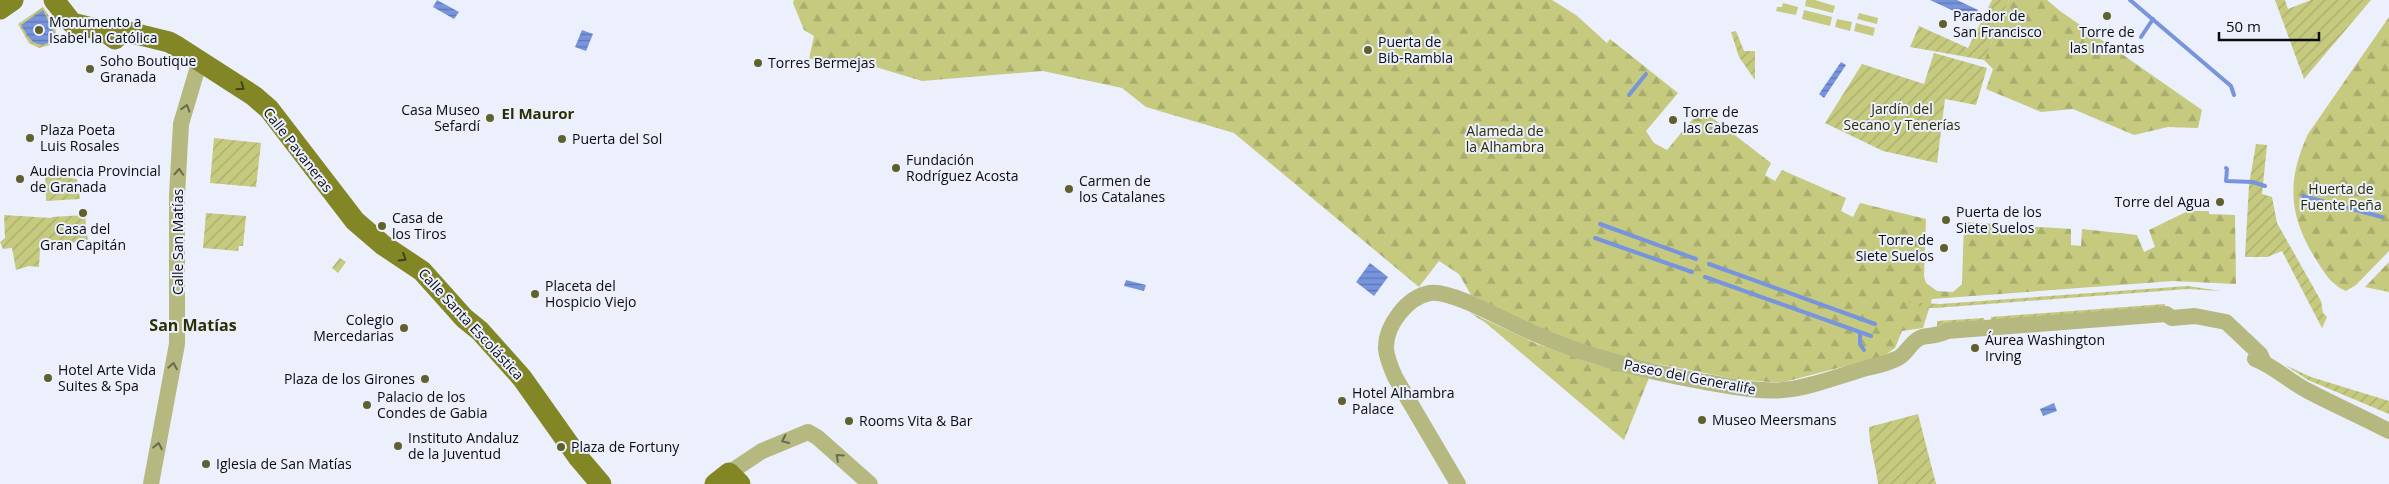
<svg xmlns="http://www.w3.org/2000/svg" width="2389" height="484" font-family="'Open Sans',sans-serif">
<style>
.grass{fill:#c5ca7f}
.forest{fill:url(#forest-firs)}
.garden{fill:url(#garden-furrows)}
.water{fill:url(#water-rules)}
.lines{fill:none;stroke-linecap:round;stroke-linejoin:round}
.stream{stroke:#7794dc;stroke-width:4}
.minor{stroke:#b5b87f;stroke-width:16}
.major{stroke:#838625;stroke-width:21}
.oneway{stroke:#404319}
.oneway2{stroke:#686b4d}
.poi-dot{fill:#5e602e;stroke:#ebf0fc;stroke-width:2}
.labels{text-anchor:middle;stroke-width:4;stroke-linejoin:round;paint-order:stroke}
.poi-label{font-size:14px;fill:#0a0c10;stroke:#ebf0fc;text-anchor:start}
.park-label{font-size:14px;fill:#2b2c05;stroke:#ebf0fc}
.street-label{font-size:14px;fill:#0a0c10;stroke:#ebf0fc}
.neighbourhood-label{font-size:15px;font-weight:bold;fill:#2c2e03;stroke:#ebf0fc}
.quarter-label{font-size:16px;font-weight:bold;fill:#2c2e03;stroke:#ebf0fc}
</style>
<defs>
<pattern id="forest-firs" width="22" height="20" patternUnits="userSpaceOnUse" patternTransform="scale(1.25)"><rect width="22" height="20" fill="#c5ca7f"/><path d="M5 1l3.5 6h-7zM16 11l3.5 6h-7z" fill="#a8ac6d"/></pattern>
<pattern id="garden-furrows" width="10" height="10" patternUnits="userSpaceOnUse" patternTransform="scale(1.25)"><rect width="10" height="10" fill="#c5ca7f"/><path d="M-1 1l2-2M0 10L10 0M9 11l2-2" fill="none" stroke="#a8ac6d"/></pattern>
<pattern id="water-rules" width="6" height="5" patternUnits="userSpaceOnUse" patternTransform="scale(1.25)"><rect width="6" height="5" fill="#7794dc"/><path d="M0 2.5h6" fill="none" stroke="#6077b1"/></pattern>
</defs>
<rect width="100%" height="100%" fill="#ebf0fc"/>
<g class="grass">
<path d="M1806,0H1815L1835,6L1833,13L1805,6Z"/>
<path d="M1783,3L1798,7L1796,15L1776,11L1777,7H1782Z"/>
<path d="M1804,10L1832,17L1830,26L1802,19Z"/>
<path d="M1859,13L1878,18L1877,24L1857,19Z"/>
<path d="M1837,19L1852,22L1850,31L1835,27Z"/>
<path d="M1856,23L1875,28L1873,36L1854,31Z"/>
</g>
<g class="forest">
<path d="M794,0H1552L1576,15L1607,43L1610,39L1678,93L1646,131L1654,143L1667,150L1701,109L1771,163L1765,175L1775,181L1782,170L1846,198L1841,211L1853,217L1860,203L1926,219L1924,276L1926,283L1937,291L1953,292L1962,284L1964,222L2071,229V245L2081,246L2082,229L2137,235L2144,252L2155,247L2149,230L2188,211H2209V214L2235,215L2236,284L2173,281L1932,299L1923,328L1902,331L1895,348L1884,356L1784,382H1769L1735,379L1633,359L1571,343L1471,295L1459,274L1439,261L1419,287L1234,133L1146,107L1122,88L1043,71L922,81L856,61L809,59L814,36L804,30L793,3Z"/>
<path d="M2009,0H2047L2060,11L2202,110L2198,128L2168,127L2134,135L2073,109L2041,112L1986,89L1993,69L1984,60Z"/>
<path d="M2389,17V251L2356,285L2346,291C2330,284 2324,272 2315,258C2288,214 2287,180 2308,134Z"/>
<path d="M2389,262V292L2365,287Z"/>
<path d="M1469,312L1537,344L1594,364L1649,378L1624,440L1486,323Z"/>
</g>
<g class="garden">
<path d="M1992,0H2009L1984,60L1910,47L1919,26L1968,48Z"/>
<path d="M2275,0H2285L2288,9L2311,0H2371L2304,79Z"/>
<path d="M43,7C51,19 63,32 50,45L39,48L29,43L18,24Z"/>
<path d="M1736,31L1744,51H1755V80L1739,57L1731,32Z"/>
<path d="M1934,53L1987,68L1976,105L1945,99L1937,163L1883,151L1825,123L1862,64L1924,84Z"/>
<path d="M214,138L261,143L256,187L210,183Z"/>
<path d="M2256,144L2267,145L2262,194L2272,197L2277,223L2321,301L2323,313L2327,317L2322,328L2282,251L2267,257H2245L2249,185Z"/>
<path d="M67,169L68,178L77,179L80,199L46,201L45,170Z"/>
<path d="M206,213L246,216L243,246H239L238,251L203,248Z"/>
<path d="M4,215L51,218L52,217L85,215L88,242L60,243L59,249L40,248L39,267L29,266L16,270L12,248L3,249L0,242L5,238Z"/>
<path d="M340,258L346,262L338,273L332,268Z"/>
<path d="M2188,286L2221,291L2188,289L1935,308H1923L1907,302L1940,304Z"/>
<path d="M2165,304V308L1991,322V317Z"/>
<path d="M1984,318L1985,322L1937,326V321Z"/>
<path d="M2285,365L2311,377L2389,401V414L2308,380Z"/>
<path d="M1918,414L1936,484H1878C1876,464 1869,447 1869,427Z"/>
</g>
<g class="water">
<path d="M437,0L459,12L454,19L433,7Z"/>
<path d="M1930,0H1957L1978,10L1973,20Z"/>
<path d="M43,10L54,33L48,43C33,49 28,36 21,25Z"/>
<path d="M582,30L593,34L586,51L575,47Z"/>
<path d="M1841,62L1846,65L1824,98L1819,94Z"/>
<path d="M1370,263L1388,277L1374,296L1356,282Z"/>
<path d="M1126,280L1146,285L1144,291L1124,286Z"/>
<path d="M2054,403L2057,411L2043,416L2040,409Z"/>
</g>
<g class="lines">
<g class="stream">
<path d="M2130,0L2231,86L2234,95"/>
<path d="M2141,37L2153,19"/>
<path d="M1629,95L1646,74"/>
<path d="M2226,168L2227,169L2226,181L2253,182L2265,186"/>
<path d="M2303,196L2382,217"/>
<path d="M1600,224L1696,259"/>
<path d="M1595,238L1692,272"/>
<path d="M1709,264L1875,324"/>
<path d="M1705,277L1871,336"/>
<path d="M1860,333V344L1864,350"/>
</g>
<g class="minor">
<path d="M2255,359C2274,366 2290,382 2308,391C2335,405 2362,417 2389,431"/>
<path d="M729,473L762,451L808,432L817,437L870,484"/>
<path d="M151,484L177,344V195L181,124L200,60"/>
<path d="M1458,484L1395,377C1391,368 1387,359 1386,349C1385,326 1407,297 1430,293C1451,289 1509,323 1531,332C1587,357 1645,371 1705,382C1731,386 1757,392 1783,390C1808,388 1833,378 1857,371C1869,367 1884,365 1896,359C1907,355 1910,341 1922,337C1931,335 1938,336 1947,331L2166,314L2172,318L2195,316L2226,322L2260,354L2264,362"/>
</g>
<g class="major">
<path d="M54,0L72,23L104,31L115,39"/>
<path d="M0,9L13,0"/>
<path d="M104,31L112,28L169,42L178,47L254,96L269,109L355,221L383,245L422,271L464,318L480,331L522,378L578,457L601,484"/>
<path d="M715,484L729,473L740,484"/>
</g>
</g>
<defs><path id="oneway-chevron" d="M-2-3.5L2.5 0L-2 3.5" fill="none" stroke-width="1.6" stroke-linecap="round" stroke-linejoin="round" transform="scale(1.25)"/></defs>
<g class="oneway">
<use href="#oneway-chevron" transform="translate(241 87) rotate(34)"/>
<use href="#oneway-chevron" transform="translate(403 258) rotate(32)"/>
</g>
<g class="oneway2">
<use href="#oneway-chevron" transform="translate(186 108) rotate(-73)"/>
<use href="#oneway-chevron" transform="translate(179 172) rotate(-87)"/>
<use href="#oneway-chevron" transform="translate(173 366) rotate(-80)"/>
<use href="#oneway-chevron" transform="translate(785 440) rotate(155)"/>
<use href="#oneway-chevron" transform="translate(158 446) rotate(-79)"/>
<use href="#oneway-chevron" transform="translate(839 457) rotate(-138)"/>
</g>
<g class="poi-dot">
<circle cx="2107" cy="16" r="5"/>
<circle cx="1943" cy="24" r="5"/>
<circle cx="39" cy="30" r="5"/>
<circle cx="1368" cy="50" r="5"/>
<circle cx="758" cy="63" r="5"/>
<circle cx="90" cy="69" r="5"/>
<circle cx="490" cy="118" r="5"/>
<circle cx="1673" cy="120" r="5"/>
<circle cx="30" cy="138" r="5"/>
<circle cx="562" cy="139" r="5"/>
<circle cx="896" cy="168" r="5"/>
<circle cx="20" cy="179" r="5"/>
<circle cx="1069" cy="189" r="5"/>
<circle cx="2220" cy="202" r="5"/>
<circle cx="83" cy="213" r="5"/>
<circle cx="1946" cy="220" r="5"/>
<circle cx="382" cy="226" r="5"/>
<circle cx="1944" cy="248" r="5"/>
<circle cx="535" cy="294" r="5"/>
<circle cx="404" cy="328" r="5"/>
<circle cx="1975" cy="348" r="5"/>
<circle cx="48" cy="378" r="5"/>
<circle cx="425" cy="379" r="5"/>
<circle cx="1342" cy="401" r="5"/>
<circle cx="367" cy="405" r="5"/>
<circle cx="1702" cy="420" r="5"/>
<circle cx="849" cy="421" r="5"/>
<circle cx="398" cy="446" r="5"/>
<circle cx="561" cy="447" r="5"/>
<circle cx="206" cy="464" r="5"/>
</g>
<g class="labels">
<g class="poi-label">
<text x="1953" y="21">Parador de<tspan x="1953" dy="16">San Francisco</tspan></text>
<text x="49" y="27">Monumento a<tspan x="49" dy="16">Isabel la Católica</tspan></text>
<text x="2107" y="37" text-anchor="middle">Torre de<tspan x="2107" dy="16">las Infantas</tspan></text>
<text x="1378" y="47">Puerta de<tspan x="1378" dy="16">Bib-Rambla</tspan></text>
<text x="100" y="66">Soho Boutique<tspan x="100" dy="16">Granada</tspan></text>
<text x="768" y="68">Torres Bermejas</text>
<text x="480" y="115" text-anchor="end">Casa Museo<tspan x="480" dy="16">Sefardí</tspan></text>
<text x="1683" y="117">Torre de<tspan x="1683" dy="16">las Cabezas</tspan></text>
<text x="40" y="135">Plaza Poeta<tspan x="40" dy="16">Luis Rosales</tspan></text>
<text x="572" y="144">Puerta del Sol</text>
<text x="906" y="165">Fundación<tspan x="906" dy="16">Rodríguez Acosta</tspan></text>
<text x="30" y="176">Audiencia Provincial<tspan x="30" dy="16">de Granada</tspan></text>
<text x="1079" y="186">Carmen de<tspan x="1079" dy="16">los Catalanes</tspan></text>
<text x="2210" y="207" text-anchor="end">Torre del Agua</text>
<text x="1956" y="217">Puerta de los<tspan x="1956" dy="16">Siete Suelos</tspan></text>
<text x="392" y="223">Casa de<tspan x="392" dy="16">los Tiros</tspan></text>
<text x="83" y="234" text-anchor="middle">Casa del<tspan x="83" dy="16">Gran Capitán</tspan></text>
<text x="1934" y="245" text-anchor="end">Torre de<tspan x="1934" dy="16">Siete Suelos</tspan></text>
<text x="545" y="291">Placeta del<tspan x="545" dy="16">Hospicio Viejo</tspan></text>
<text x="394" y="325" text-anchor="end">Colegio<tspan x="394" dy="16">Mercedarias</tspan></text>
<text x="1985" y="345">Áurea Washington<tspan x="1985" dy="16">Irving</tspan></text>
<text x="58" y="375">Hotel Arte Vida<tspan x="58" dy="16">Suites &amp; Spa</tspan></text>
<text x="415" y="384" text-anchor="end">Plaza de los Girones</text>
<text x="1352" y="398">Hotel Alhambra<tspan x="1352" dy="16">Palace</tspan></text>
<text x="377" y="402">Palacio de los<tspan x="377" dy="16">Condes de Gabia</tspan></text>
<text x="1712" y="425">Museo Meersmans</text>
<text x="859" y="426">Rooms Vita &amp; Bar</text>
<text x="408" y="443">Instituto Andaluz<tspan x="408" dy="16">de la Juventud</tspan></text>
<text x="571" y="452">Plaza de Fortuny</text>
<text x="216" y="469">Iglesia de San Matías</text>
</g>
<g class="park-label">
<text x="1902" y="114">Jardín del<tspan x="1902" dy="16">Secano y Tenerías</tspan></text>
<text x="1505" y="136">Alameda de<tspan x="1505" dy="16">la Alhambra</tspan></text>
<text x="2341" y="194">Huerta de<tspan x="2341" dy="16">Fuente Peña</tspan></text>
</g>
<g class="street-label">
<text transform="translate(298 150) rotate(52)" y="5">Calle Pavaneras</text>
<text transform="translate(178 242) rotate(-90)" y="5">Calle San Matías</text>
<text transform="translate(471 324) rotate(47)" y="5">Calle Santa Escolástica</text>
<text transform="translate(1690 377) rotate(11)" y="5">Paseo del Generalife</text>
</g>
<g class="neighbourhood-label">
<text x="538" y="119">El Mauror</text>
</g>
<g class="quarter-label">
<text x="193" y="331">San Matías</text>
</g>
</g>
<path d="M2219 32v8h100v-8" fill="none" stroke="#0a0c10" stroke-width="2.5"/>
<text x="2226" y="32" font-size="15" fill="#0a0c10" stroke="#ebf0fc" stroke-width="4" paint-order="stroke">50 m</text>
</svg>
